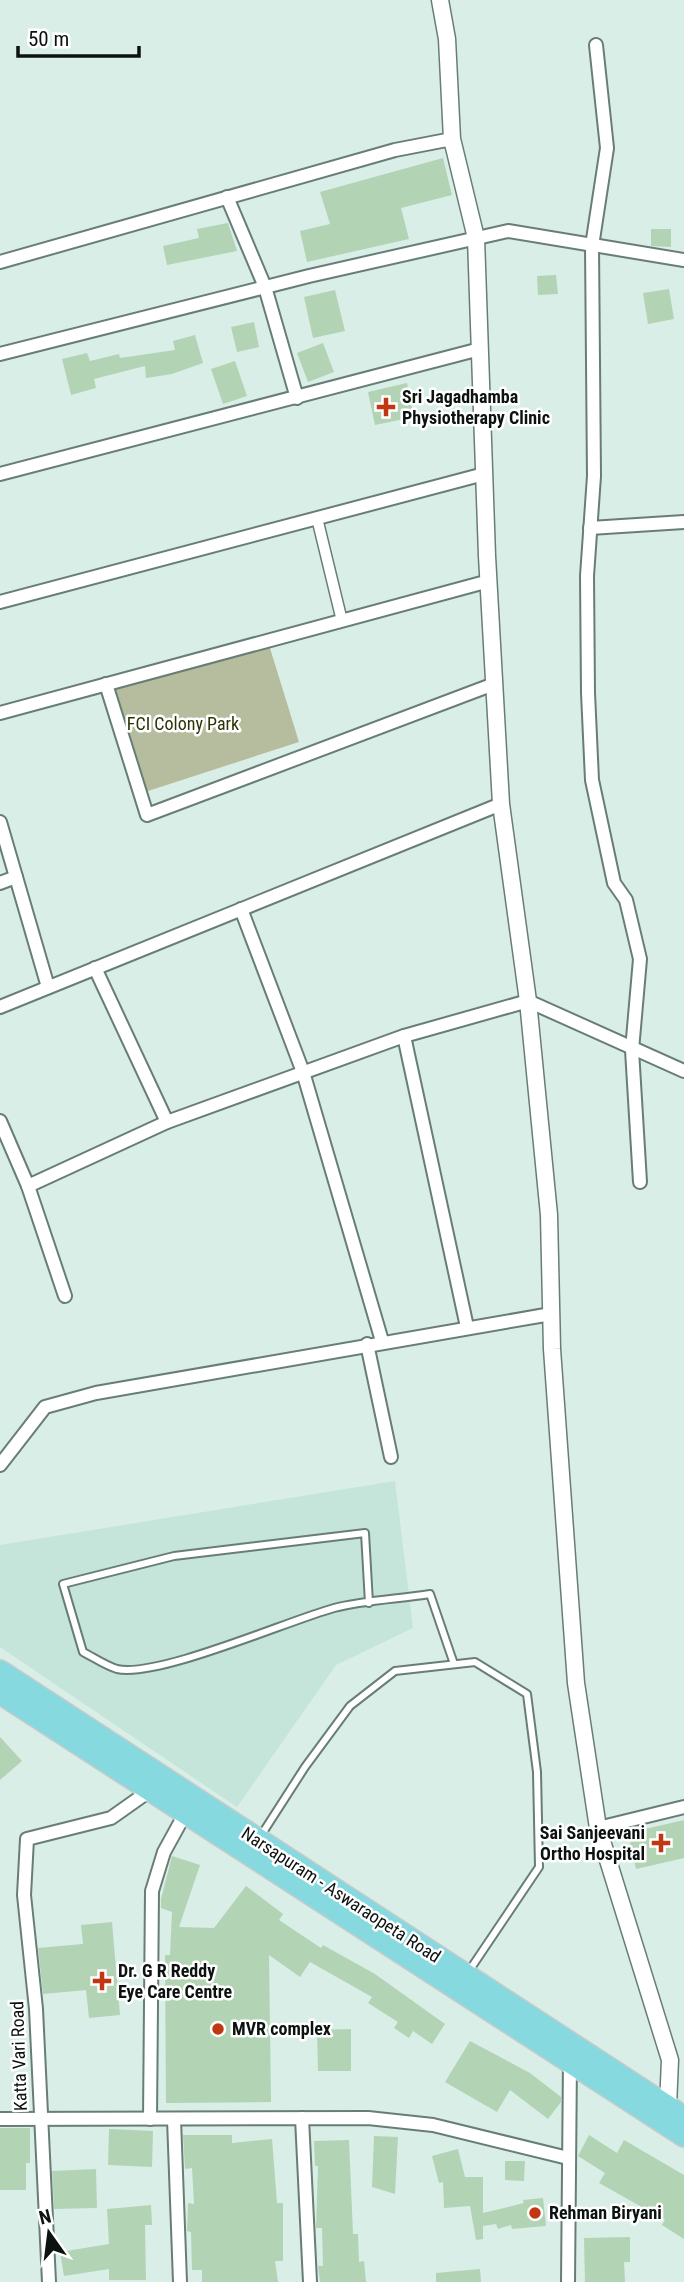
<svg xmlns="http://www.w3.org/2000/svg" width="684" height="2282" font-family="'Roboto Condensed',sans-serif">
<style>
.built{fill:#c5e4da}
.green{fill:#b5bd9e}
.building{fill:#b3d3b5}
.lines{fill:none;stroke-linecap:round;stroke-linejoin:round}
.service-casing{stroke:#697d77;stroke-width:10}
.pedestrian-casing{stroke:#697d77;stroke-width:13}
.minor-casing{stroke:#697d77;stroke-width:16}
.tertiary-casing{stroke:#697d77;stroke-width:19}
.primary-casing{stroke:#c9cbca;stroke-width:24}
.service{stroke:#fff;stroke-width:6}
.pedestrian{stroke:#fff;stroke-width:10}
.minor{stroke:#fff;stroke-width:12}
.tertiary{stroke:#fff;stroke-width:16}
.primary{stroke:#86d9df;stroke-width:21}
.poi-dot{fill:#c13712;stroke:#fff;stroke-width:2.5}
.labels{text-anchor:middle;stroke-width:5;stroke-linejoin:round;paint-order:stroke}
.poi-label{font-size:18px;font-weight:bold;fill:#0b1210;stroke:#fff;text-anchor:start}
.park-label{font-size:18px;fill:#2c3405;stroke:#fff}
.street-label{font-size:18px;fill:#0b1210;stroke:#fff}
</style>
<rect width="100%" height="100%" fill="#d8eee7"/>
<path class="built" d="M395,1481L413,1628L336,1665L237,1807L0,1647V1545Z"/>
<path class="green" d="M269,645L299,742L145,792L112,687Z"/>
<g class="building">
<path d="M443,158L452,195L401,208L409,239L307,262L300,231L330,224L320,192Z"/>
<path d="M228,223L237,251L167,265L163,246L199,238L197,229Z"/>
<path d="M651,229H671V247L651,246Z"/>
<path d="M556,275L558,294L538,295L537,276Z"/>
<path d="M669,289L674,319L648,324L643,293Z"/>
<path d="M335,290L345,331L313,338L304,297Z"/>
<path d="M254,322L259,347L237,352L231,327Z"/>
<path d="M195,335L203,363L172,374L146,378L145,366L94,379L96,388L71,395L62,359L87,353L90,361L119,354L120,358L175,350L173,341Z"/>
<path d="M323,343L334,372L308,382L297,353Z"/>
<path d="M235,361L247,396L223,404L211,369Z"/>
<path d="M407,383L414,417L375,425L368,392Z"/>
<path d="M0,1737L22,1761L0,1780Z"/>
<path d="M684,1820V1858L636,1869L628,1833Z"/>
<path d="M172,1856L200,1865L179,1927L214,1928L246,1886L283,1914L279,1920L321,1948L323,1945L375,1974L445,2024L432,2044L413,2031L409,2038L394,2028L398,2022L368,2003L372,1997L310,1962L300,1977L269,1955L271,2102L166,2103L165,1955H170L172,1912L161,1908V1899Z"/>
<path d="M112,1922L120,2015L89,2018L86,1990L43,1994L38,1948L83,1944L81,1925Z"/>
<path d="M351,2029V2071H318L317,2030Z"/>
<path d="M470,2041L530,2073L561,2097V2102L548,2119L510,2090L497,2112L445,2082Z"/>
<path d="M0,2128H30V2163H26V2190H0Z"/>
<path d="M109,2129L153,2131L152,2167L108,2165Z"/>
<path d="M183,2135H232V2143L272,2139L277,2203H283V2261H275L278,2282H202V2270H192L191,2232L187,2231L188,2203L194,2204L192,2168L185,2169Z"/>
<path d="M589,2135L617,2153L624,2140L684,2175V2239L662,2225L665,2220L599,2183L605,2173L578,2156Z"/>
<path d="M374,2136L398,2137L395,2194L372,2187Z"/>
<path d="M349,2140L353,2234H358L359,2262L364,2261L366,2282H320L318,2266H323L322,2228H316L318,2166H315L314,2141Z"/>
<path d="M458,2149L465,2177H483V2213L524,2203L523,2200L543,2198L546,2226L512,2229L511,2225L498,2229L496,2224L483,2226V2239L476,2240L470,2206L444,2208L443,2182L439,2183L432,2156Z"/>
<path d="M505,2161H525L524,2181L505,2180Z"/>
<path d="M96,2169L97,2208L54,2209L52,2171Z"/>
<path d="M151,2205L152,2225H145L146,2280H109V2269L64,2276L60,2252L109,2244L107,2209Z"/>
<path d="M630,2237V2262H624L625,2282H585L584,2238Z"/>
<path d="M480,2269L481,2282H436V2273Z"/>
</g>
<g class="lines">
<g class="service-casing">
<g id="service">
<path d="M369,1603L365,1533L174,1556L63,1584L83,1652C93,1657 106,1666 117,1669C158,1678 287,1621 334,1608C364,1600 399,1599 430,1594L454,1664"/>
<path d="M260,1837L305,1767L350,1706L395,1671L475,1662L527,1694L537,1772L539,1867L469,1971"/>
</g>
</g>
<g class="pedestrian-casing">
<path id="pedestrian" d="M317,518L342,621"/>
</g>
<g class="minor-casing">
<g id="minor">
<path d="M596,45L607,148L592,246L594,476L587,576L588,693L592,780L614,883L626,900L640,959L632,1050L640,1182"/>
<path d="M227,197L265,287L297,398"/>
<path d="M0,262L395,150L452,139"/>
<path d="M0,354L309,276L508,231L684,260"/>
<path d="M0,474L480,349"/>
<path d="M590,528L684,522"/>
<path d="M0,602L484,474"/>
<path d="M106,684L147,815L494,684"/>
<path d="M0,713L489,581"/>
<path d="M0,822L48,987"/>
<path d="M0,883L16,877"/>
<path d="M241,909L303,1072L382,1341"/>
<path d="M95,968L167,1122"/>
<path d="M0,1007L501,804"/>
<path d="M404,1036L467,1327"/>
<path d="M0,1121L28,1186L65,1296"/>
<path d="M28,1186L167,1122L404,1036L528,1001L684,1071"/>
<path d="M367,1344L391,1457"/>
<path d="M0,1465L45,1407L96,1393L551,1314"/>
<path d="M598,1828L684,1807"/>
<path d="M302,2118L310,2282"/>
<path d="M0,2119L368,2118L433,2125L568,2158"/>
<path d="M150,2119L152,1891L164,1852L186,1812"/>
<path d="M174,2119L180,2282"/>
<path d="M49,2282L36,2009L24,1895L27,1839L111,1818L152,1789"/>
<path d="M568,2282L570,2061"/>
</g>
</g>
<g class="tertiary-casing">
<path id="tertiary" d="M440,0L447,39L452,139L476,238L487,556L501,804L528,1001L549,1215L552,1349L576,1683L598,1828L670,2060L668,2106"/>
</g>
<g class="primary-casing">
<g id="primary">
<path d="M0,1671L684,2117"/>
<path d="M0,1693L684,2136"/>
</g>
</g>
<use href="#service" class="service"/>
<use href="#pedestrian" class="pedestrian"/>
<use href="#minor" class="minor"/>
<use href="#tertiary" class="tertiary"/>
<use href="#primary" class="primary"/>
</g>
<g class="poi-dot">
<path d="M382.5 396.5h7v7h7v7h-7v7h-7v-7h-7v-7h7z"/>
<path d="M657.5 1832.5h7v7h7v7h-7v7h-7v-7h-7v-7h7z"/>
<path d="M98.5 1970.5h7v7h7v7h-7v7h-7v-7h-7v-7h7z"/>
<circle cx="218" cy="2029" r="7"/>
<circle cx="535" cy="2213" r="7"/>
</g>
<g class="labels">
<g class="poi-label">
<text x="402" y="403">Sri Jagadhamba<tspan x="402" dy="21">Physiotherapy Clinic</tspan></text>
<text x="645" y="1839" text-anchor="end">Sai Sanjeevani<tspan x="645" dy="21">Ortho Hospital</tspan></text>
<text x="118" y="1977">Dr. G R Reddy<tspan x="118" dy="21">Eye Care Centre</tspan></text>
<text x="232" y="2035">MVR complex</text>
<text x="549" y="2219">Rehman Biryani</text>
</g>
<g class="park-label">
<text x="183" y="730">FCI Colony Park</text>
</g>
<g class="street-label">
<text transform="translate(341 1895) rotate(33)" y="6">Narsapuram - Aswaraopeta Road</text>
<text transform="translate(19 2056) rotate(-92)" y="6">Katta Vari Road</text>
</g>
</g>
<g transform="translate(49 2233) rotate(346)" stroke="#ffffff" stroke-width="5" paint-order="stroke">
<path d="M0-5L12 26L0 18L-12 26Z" fill="#0b1210"/>
<text y="-10" font-size="19" font-weight="bold" text-anchor="middle" fill="#0b1210">N</text>
</g>
<path d="M18 46v10h121v-10" fill="none" stroke="#0b1210" stroke-width="3.5"/>
<text x="28" y="46" font-size="21" fill="#0b1210" stroke="#ffffff" stroke-width="5" paint-order="stroke">50 m</text>
</svg>
